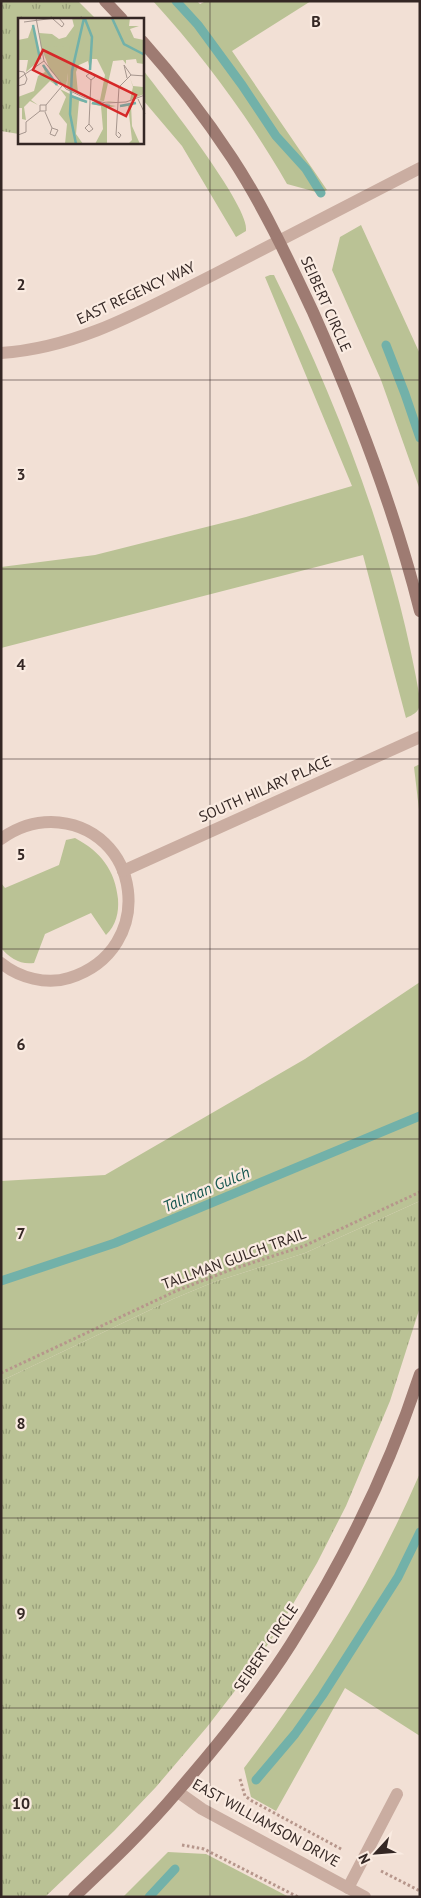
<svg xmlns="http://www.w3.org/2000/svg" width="421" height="1898" font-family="'PT Sans',sans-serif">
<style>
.green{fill:#bac295}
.park{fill:url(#park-tufts)}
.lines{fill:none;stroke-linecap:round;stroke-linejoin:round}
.stream{stroke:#72b1a9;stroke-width:9}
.path{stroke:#b6968b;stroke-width:3;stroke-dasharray:2.5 2.5;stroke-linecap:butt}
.lane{stroke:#caada1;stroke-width:12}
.street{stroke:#caada1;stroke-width:12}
.secondary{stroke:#9e7b72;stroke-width:12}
.grid{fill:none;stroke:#342724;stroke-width:1;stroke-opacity:0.55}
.labels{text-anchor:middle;stroke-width:4.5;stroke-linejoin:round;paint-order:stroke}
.street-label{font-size:15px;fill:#342724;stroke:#faebe1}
.water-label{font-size:16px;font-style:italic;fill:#175851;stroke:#faebe1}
.inset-river{fill:none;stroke:#72b1a9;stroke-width:2.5}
.inset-road{fill:none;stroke:#a6968e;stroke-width:1}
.view{fill:#d62828;fill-opacity:0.15;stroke:#d62828;stroke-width:2.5}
.inset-edge{fill:none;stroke:#342724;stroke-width:2.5}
.grid-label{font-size:16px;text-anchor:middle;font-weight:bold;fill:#342724;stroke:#faebe1;stroke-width:4.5;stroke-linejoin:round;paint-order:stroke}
</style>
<defs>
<pattern id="park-tufts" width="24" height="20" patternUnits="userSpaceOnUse" patternTransform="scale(1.25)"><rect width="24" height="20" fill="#bac295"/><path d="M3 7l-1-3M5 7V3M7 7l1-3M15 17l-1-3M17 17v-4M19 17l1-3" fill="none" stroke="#989e79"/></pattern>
</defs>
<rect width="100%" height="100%" fill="#f2e0d5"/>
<g class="green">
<path d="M153,1H197L200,4L206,1H311L232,51L327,190L320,193L287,184C249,118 204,57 153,1Z"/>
<path d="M143,70C160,92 252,209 246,231L236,237L182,146L143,100Z"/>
<path d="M361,225L420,354V490L381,380L332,270L340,237Z"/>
<path d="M270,275H274C340,408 395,552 420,699C420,711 417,713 406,718L363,555L1,648V567L95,555L246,517L352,486L265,277Z"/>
<path d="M420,764V818L414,767Z"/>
<path d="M75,838C101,852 115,870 118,899C119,913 116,925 106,935L91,913L45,934L34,963C20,965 10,958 1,948V883L5,888L59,865L66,840Z"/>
<path d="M420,982V1201L305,1253L214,1282L173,1299L1,1381V1181L105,1175L305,1059Z"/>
<path d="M420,1473V1736L345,1688L276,1811L251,1797L244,1768C315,1675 374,1580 420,1473Z"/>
<path d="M168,1852L206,1854L289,1897H123Z"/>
</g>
<g class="park">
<path d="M1,1H78L96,19H19V134L1,131Z"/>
<path d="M420,1201V1307L390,1401L346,1506L317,1563L279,1628L244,1679L207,1727L156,1787L114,1831L45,1897H1V1381L173,1299L214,1282L305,1253Z"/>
</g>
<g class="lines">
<g class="stream">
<path d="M176,1L198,25L242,85L276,136L306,169L321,193"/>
<path d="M386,345L405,394L420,438"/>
<path d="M1,1281L115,1243L420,1116"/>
<path d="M256,1780L295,1734L322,1696L398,1577L420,1532"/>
<path d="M149,1897L175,1869"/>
</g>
<g class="path">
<path d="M1,1373L176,1291L230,1270L304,1246L420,1192"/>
<path d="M240,1779L245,1796L252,1801L343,1850"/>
<path d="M182,1845L204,1849L298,1897"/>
<path d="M381,1871L420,1891"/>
</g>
<path class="lane" d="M348,1888L397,1794"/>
<g class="street">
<path d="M1,353C79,348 145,309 213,275C282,240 351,204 420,168"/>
<path d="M1,839C16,828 32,822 51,822C142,824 159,950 69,978C47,985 19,978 1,963"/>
<path d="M123,871L420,737"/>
<path d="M178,1792L202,1809L365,1897"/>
</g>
<g class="secondary">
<path d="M105,1L122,19"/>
<path d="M142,41C175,78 205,117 232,158C263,205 289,261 313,312C356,409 394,507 420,611"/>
<path d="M74,1897C110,1863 146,1829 178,1791C218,1745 258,1696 291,1644C344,1560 389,1469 420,1374"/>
</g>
</g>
<path class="grid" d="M210,1V1897M1,190H420M1,380H420M1,569H420M1,759H420M1,949H420M1,1139H420M1,1329H420M1,1518H420M1,1708H420"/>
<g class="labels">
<g class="street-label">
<text transform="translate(136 293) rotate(-25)" y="5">EAST REGENCY WAY</text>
<text transform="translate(326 304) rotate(66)" y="5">SEIBERT CIRCLE</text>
<text transform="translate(265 789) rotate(-24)" y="5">SOUTH HILARY PLACE</text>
<text transform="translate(234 1259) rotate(-20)" y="5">TALLMAN GULCH TRAIL</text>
<text transform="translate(266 1648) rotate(-56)" y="5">SEIBERT CIRCLE</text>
<text transform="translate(266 1823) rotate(29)" y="5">EAST WILLIAMSON DRIVE</text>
</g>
<g class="water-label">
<text transform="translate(206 1189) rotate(-23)" y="6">Tallman Gulch</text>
</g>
</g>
<g transform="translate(18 18)">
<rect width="126" height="126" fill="#f2e0d5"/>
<path d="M54,0H112L111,8H121L112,11L116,20L126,22V46L119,45L118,41L108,42V46L105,42L95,43L86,83L98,84H91L73,81L82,82L87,57L79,41H74L72,53L70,43L61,47L58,54L60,75L70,80L51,72L49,70L51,29H23L21,15L34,16L41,21L48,19L56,8ZM15,6L23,41L8,54L10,42H0V22L10,20ZM24,46L41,69L32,63L13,82L20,87L12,83L6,89L8,102L4,101V90H0V79L16,73L20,58L27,54ZM42,71L70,85L61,83L58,116L65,126H47L49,106L41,96L48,79ZM75,84L98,88L89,90V126H77L85,111L83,88L73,86ZM118,84L113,87L114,108L122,126H110L114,122L110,88L101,89Z" fill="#bac295"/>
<path d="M52,28L50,55L48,70L32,52L23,29ZM112,60L115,68L125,69L126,76L112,82L115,69Z" fill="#bac295"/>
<path class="inset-river" d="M94,0L106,26L127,37M67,1L74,19L72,52M15,7L22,41M25,47L39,67M53,78L69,84M74,85L92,88M102,88L118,85M58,126L52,96L54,53L66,0"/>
<path class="inset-road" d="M18,0L26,43L48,71L67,80L88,85L108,84L127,77M35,1L44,9L46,6L41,0M6,4L37,0M0,53L6,54L9,61L7,66L0,68M109,60L106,47L113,57M0,61L26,43M120,81L127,96M28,87L44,68M27,94L34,110L40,112L37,118L32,116L34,110M8,104L22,93V87H28V93H22M71,106L75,111L71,114L67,110L71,106L73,62L68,58L73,54L77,59L73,62M100,114L103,117L101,120L98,117L101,69L113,57L127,58M0,117L8,114V104"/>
<path class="view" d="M25,32L118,77L108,98L15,52Z"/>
<rect width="126" height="126" class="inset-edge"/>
</g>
<g class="grid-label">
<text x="316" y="27">B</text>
<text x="21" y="290">2</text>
<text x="21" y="480">3</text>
<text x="21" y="670">4</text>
<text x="21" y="860">5</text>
<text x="21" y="1050">6</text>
<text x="21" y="1239">7</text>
<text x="21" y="1429">8</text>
<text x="21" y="1619">9</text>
<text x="21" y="1809">10</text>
</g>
<rect width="421" height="1898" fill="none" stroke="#342724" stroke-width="5"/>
<g transform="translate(376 1853) rotate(244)" stroke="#faebe1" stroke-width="4" paint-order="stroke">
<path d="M0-4L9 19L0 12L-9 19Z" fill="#342724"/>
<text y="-8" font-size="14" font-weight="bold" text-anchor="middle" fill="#342724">N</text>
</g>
</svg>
